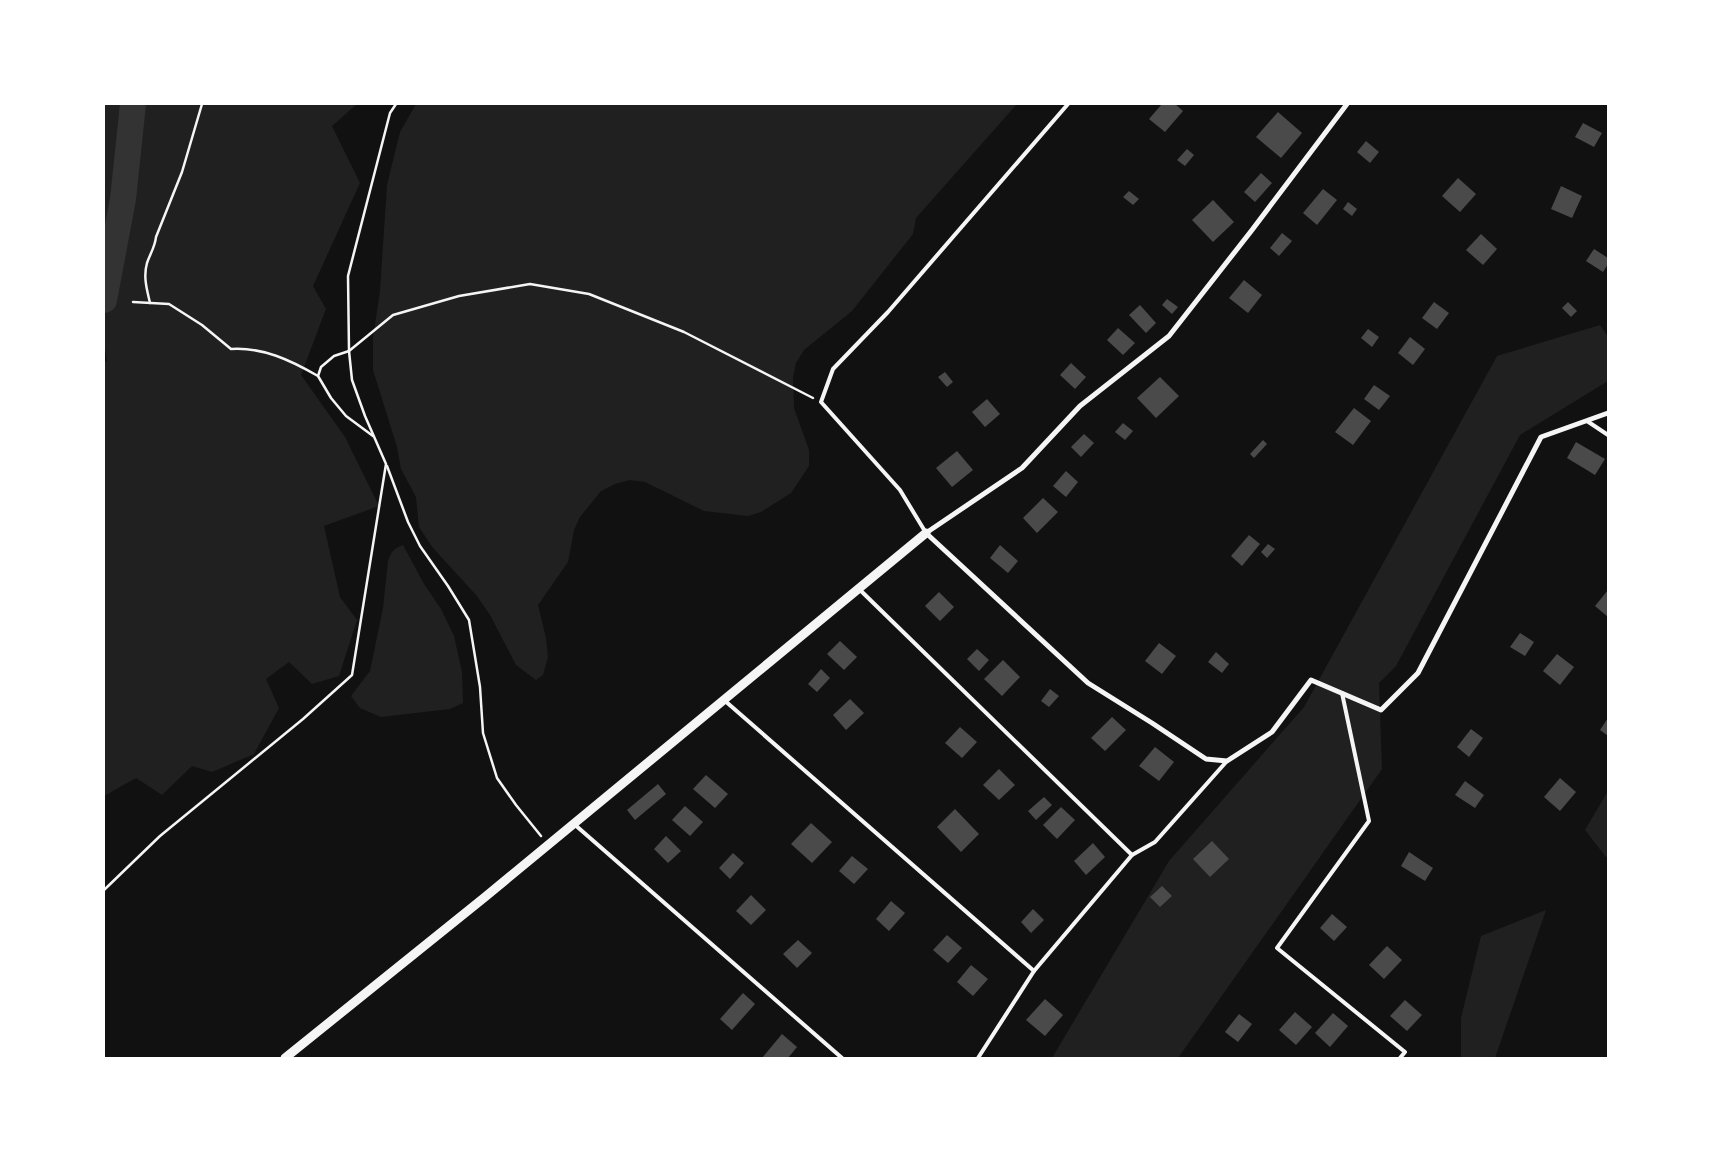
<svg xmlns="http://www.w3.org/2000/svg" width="1712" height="1162" font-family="Rubik,sans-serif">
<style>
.green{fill:#202020}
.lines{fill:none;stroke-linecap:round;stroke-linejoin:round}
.river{stroke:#333;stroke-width:26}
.building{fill:#4a4a4a}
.path{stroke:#f5f5f5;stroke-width:2.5}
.service{stroke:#f5f5f5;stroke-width:4}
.minor{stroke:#f5f5f5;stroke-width:5}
.tertiary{stroke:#f5f5f5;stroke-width:9}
</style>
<rect width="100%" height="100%" fill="#111"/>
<g class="green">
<path d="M104,104H357L332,126L360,183L313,286L326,309L301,375L345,437L379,506L324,526L340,597L357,620L339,676L312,684L289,662L266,679L279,708L254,754L212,772L192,766L162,795L136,778L104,796V362L107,361L104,343Z"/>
<path d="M416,104H1017L916,218L913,234L852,311L804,350L796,363L793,378L794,408L809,450V466L791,493L761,512L748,516L704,511L645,482L630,480L615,484L601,491L580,517L574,530L568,562L538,605L546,638L548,657L543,675L536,680L516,665L490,615L476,595L433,548L419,527L416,497L401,469L397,447L373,370V338L380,291L387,185L400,132Z"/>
<path d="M1600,325L1608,337V381L1520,435L1396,666L1379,683L1382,769L1178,1058H1052L1169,861L1304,707L1497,356Z"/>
<path d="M403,545L424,584L441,609L454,636L462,672L463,703L450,709L381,717L360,708L351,696L370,671L383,608L388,561C391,552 394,548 403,545Z"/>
<path d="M1608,791V857H1606L1585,830Z"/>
<path d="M1546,910L1495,1058H1461V1018L1481,936Z"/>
</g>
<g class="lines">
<path class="river" d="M104,300L123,199L133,104"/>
</g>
<g class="building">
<path d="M1162,104H1175L1183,111L1165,132L1149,119Z"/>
<path d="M1278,112L1302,133L1281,158L1256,137Z"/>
<path d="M1583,123L1602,133L1594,147L1575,137Z"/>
<path d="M1366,141L1379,152L1370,163L1357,152Z"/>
<path d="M1187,149L1194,155L1185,166L1177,160Z"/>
<path d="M1261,173L1272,183L1255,202L1244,192Z"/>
<path d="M1458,178L1476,194L1460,212L1442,196Z"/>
<path d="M1561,186L1582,196L1572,218L1551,209Z"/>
<path d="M1323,189L1337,200L1317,225L1303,213Z"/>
<path d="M1129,191L1139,199L1133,205L1123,197Z"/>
<path d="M1213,200L1234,222L1213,242L1192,220Z"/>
<path d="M1348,202L1357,209L1352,216L1343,209Z"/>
<path d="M1282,233L1292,241L1279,256L1270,248Z"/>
<path d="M1481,234L1497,249L1483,265L1466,250Z"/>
<path d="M1594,249L1608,258V264L1603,272L1586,261Z"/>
<path d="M1244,280L1262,295L1248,313L1229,298Z"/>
<path d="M1167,299L1178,307L1172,314L1162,305Z"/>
<path d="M1434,302L1449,313L1437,329L1422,318Z"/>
<path d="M1568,302L1577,311L1571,317L1562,308Z"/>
<path d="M1140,305L1156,323L1146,333L1129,315Z"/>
<path d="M1118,328L1135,343L1123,355L1107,340Z"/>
<path d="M1368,329L1379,337L1372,347L1361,338Z"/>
<path d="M1410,337L1425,349L1413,365L1398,353Z"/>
<path d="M1071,363L1086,377L1075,389L1060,375Z"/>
<path d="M945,372L953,382L947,387L938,377Z"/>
<path d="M1160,377L1179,396L1156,418L1137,398Z"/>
<path d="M1374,385L1390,396L1379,410L1364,399Z"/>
<path d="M987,399L1000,414L985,427L972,412Z"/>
<path d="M1354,408L1371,421L1353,445L1335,432Z"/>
<path d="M1123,423L1133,431L1125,440L1115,432Z"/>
<path d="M1084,434L1094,443L1081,457L1071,447Z"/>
<path d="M1263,440L1267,444L1254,458L1250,454Z"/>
<path d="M1576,442L1605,459L1595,475L1567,458Z"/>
<path d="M957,451L973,470L952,487L936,468Z"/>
<path d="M1066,471L1078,482L1066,497L1053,486Z"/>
<path d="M1043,498L1058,512L1037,533L1023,518Z"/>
<path d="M1249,535L1260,544L1242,566L1231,556Z"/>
<path d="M1268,544L1275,549L1267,558L1261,552Z"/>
<path d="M1000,545L1018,561L1008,573L990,558Z"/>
<path d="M1608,590V617L1595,606Z"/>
<path d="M939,592L954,607L940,621L925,606Z"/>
<path d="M1520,633L1534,642L1525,656L1510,647Z"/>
<path d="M840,641L857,657L844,670L827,654Z"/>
<path d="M1159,643L1176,656L1162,674L1145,661Z"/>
<path d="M977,649L989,660L979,671L967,659Z"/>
<path d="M1216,652L1229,664L1222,673L1208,662Z"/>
<path d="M1557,654L1574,667L1560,685L1543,671Z"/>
<path d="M1003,660L1020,677L1002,696L984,679Z"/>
<path d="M821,669L830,678L817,692L808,684Z"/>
<path d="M1050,689L1059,696L1049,707L1041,701Z"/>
<path d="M850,699L864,713L846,730L833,715Z"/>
<path d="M1112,717L1126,730L1105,751L1091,738Z"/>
<path d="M1608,718V736L1600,730Z"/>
<path d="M960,727L977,742L962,758L945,743Z"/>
<path d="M1471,729L1483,738L1469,757L1457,747Z"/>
<path d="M1155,747L1174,762L1159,781L1139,766Z"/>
<path d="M999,769L1015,785L999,800L983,785Z"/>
<path d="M706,775L728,794L715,808L693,789Z"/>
<path d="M1560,778L1576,792L1560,811L1544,797Z"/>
<path d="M1465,781L1484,795L1475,808L1455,795Z"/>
<path d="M658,784L666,794L635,820L627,810Z"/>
<path d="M1044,797L1052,805L1036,820L1028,811Z"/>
<path d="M685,806L703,822L690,836L672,820Z"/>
<path d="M1061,807L1075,820L1057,839L1043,825Z"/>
<path d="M955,809L979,834L961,852L937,827Z"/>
<path d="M811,823L832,842L812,863L791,844Z"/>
<path d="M666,836L681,851L668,863L654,849Z"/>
<path d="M1212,841L1229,859L1210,877L1193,859Z"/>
<path d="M1093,843L1105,857L1086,875L1074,861Z"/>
<path d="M1409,852L1433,868L1425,881L1401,866Z"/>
<path d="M733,853L744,863L730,879L719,868Z"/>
<path d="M852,856L868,869L854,884L839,871Z"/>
<path d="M1162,886L1172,896L1160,907L1150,897Z"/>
<path d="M751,895L766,910L751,925L736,911Z"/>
<path d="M891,901L905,913L889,931L876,919Z"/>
<path d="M1033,909L1044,920L1031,933L1021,922Z"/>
<path d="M1332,914L1347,927L1334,941L1320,928Z"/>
<path d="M947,935L962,948L948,963L933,950Z"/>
<path d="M798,940L812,953L797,968L783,954Z"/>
<path d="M1387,946L1402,960L1384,979L1369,965Z"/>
<path d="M971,965L988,979L973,996L957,982Z"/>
<path d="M743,993L755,1004L732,1030L720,1019Z"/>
<path d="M1045,999L1063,1015L1045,1036L1026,1020Z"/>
<path d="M1405,1000L1422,1015L1407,1031L1390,1016Z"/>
<path d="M1295,1012L1312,1027L1296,1045L1279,1030Z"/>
<path d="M1333,1013L1348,1026L1330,1047L1315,1033Z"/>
<path d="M1239,1014L1252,1024L1238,1042L1225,1032Z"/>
<path d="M782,1034L797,1047L788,1058H762Z"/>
</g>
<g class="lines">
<g class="path">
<path d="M133,302L169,304L202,325L231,349C263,347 290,360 318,376"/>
<path d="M150,303C147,290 143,277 147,263C150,254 155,247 156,237L182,172L202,104"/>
<path d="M373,436L346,416L331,398L318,376L321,367L334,356L349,351L393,315L459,296L530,284L589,294L684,332L813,398"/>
<path d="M387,466L408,522L420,546L448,586L469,620L480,687L483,733L497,778L516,805L541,836"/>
<path d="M104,890L160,836L303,719L352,675L386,464L365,416L352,380L349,351L348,276L390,113L396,104"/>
</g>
<g class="service">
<path d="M1587,421L1608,435"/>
<path d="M926,533L900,490L821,402L833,369L888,312L1068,104"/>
<path d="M859,589L1132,855L1034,971"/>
<path d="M1342,693L1369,821L1277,948L1405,1052L1400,1058"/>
<path d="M724,700L1034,971L978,1058"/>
<path d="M574,824L842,1058"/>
<path d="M1132,855L1155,842L1227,761"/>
</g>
<path class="minor" d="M1347,104L1252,230L1169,336L1080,406L1022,468L926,533L1088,683L1152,723L1206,759L1227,761L1272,732L1311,680L1381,710L1418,673L1541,437L1608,413"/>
<path class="tertiary" d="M285,1058L485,897L926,533"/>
</g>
<rect width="1712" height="1162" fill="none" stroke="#ffffff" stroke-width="210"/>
</svg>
